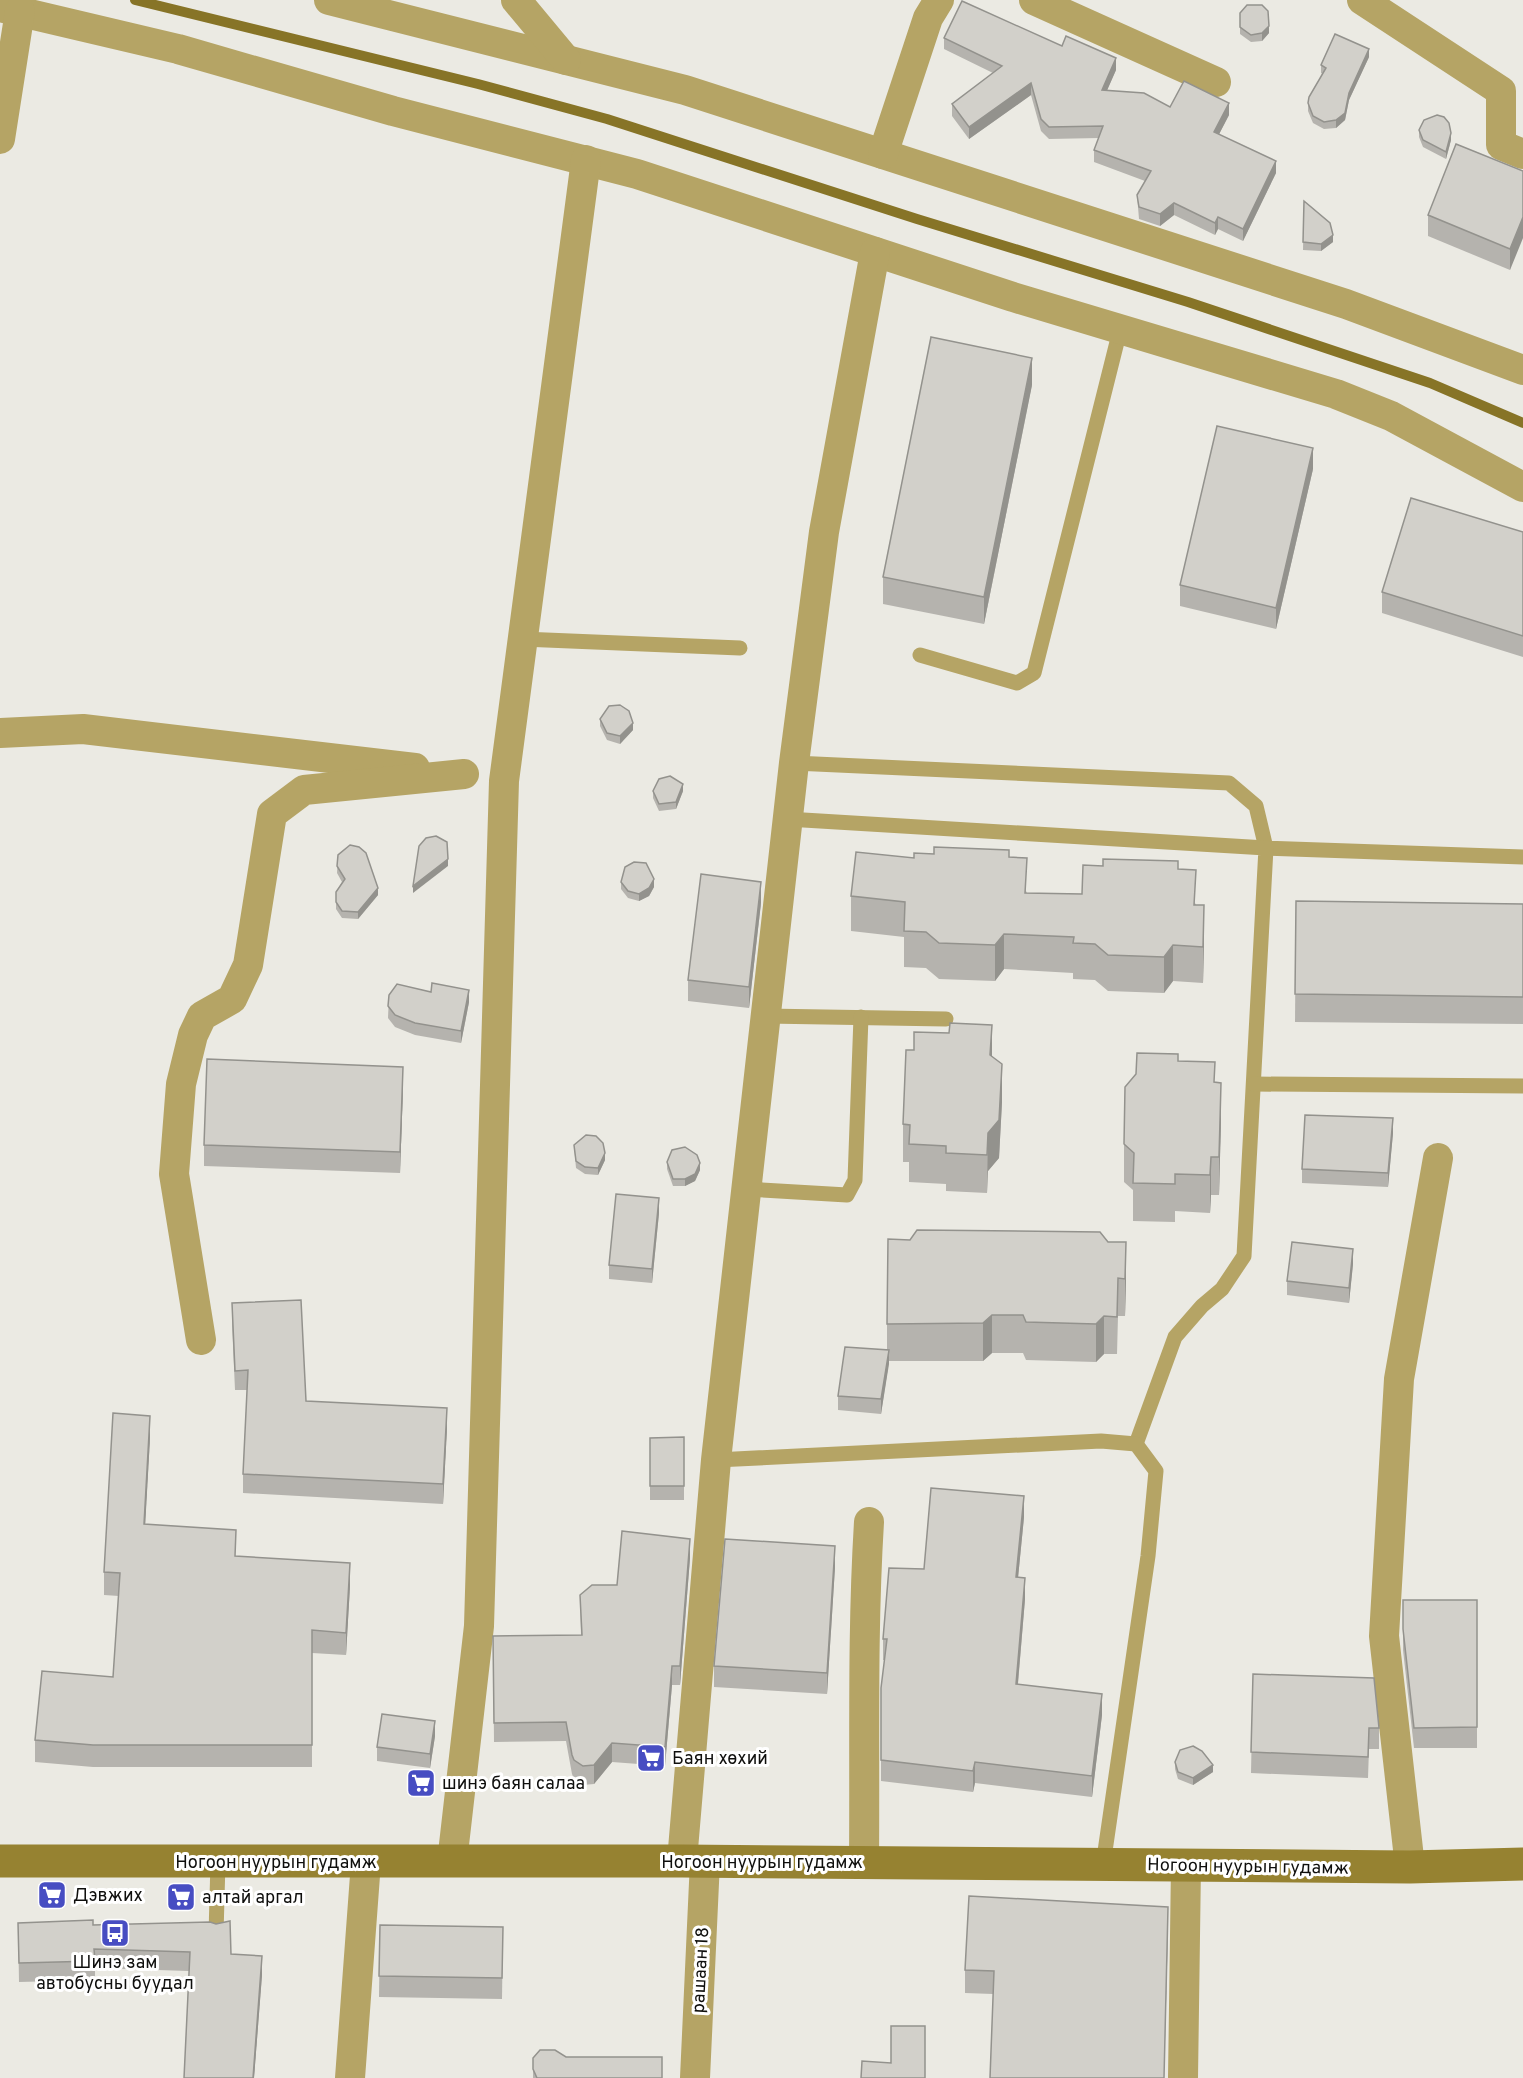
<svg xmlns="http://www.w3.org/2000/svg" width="1523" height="2078" font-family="Overpass,sans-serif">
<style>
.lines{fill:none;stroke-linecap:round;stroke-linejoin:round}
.stream{stroke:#877427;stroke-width:10}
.lane{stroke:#b5a465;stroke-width:15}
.street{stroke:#b5a465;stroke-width:30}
.secondary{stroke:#968231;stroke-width:33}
.wall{fill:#b5b3ae}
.shaded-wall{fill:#93928d}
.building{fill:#d2d0ca;stroke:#93928d;stroke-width:1.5}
.labels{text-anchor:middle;stroke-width:6;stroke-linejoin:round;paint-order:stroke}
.poi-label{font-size:18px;fill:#0f0f0d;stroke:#fff;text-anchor:start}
.street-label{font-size:18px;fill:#0f0f0d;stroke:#fff}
</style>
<rect width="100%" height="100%" fill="#ebeae3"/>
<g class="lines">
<path class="stream" d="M135,0L478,84L607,119L917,219L1188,302L1430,383L1523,423"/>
<g class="lane">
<path d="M522,639L740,648"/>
<path d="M920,655L1017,683L1034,673L1120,330"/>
<path d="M794,763L1229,783L1256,806L1266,848L1523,857"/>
<path d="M787,819L1266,848L1244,1256L1222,1289L1202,1306L1175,1337L1136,1444"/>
<path d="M765,1016L946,1019"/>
<path d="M1254,1084L1523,1086"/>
<path d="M746,1189L847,1195L855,1180L861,1017"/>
<path d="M716,1460L1101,1441L1136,1444L1156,1471L1148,1556L1103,1865"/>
<path d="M216,1934L218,1862"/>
</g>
<g class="street">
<path d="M329,0L685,90L1346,304L1523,370"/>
<path d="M516,0L566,60"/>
<path d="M1034,0L1216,82"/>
<path d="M1362,0L1501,91V145L1523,154"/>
<path d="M0,7L178,49L393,111L637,174L1013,297L1336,394L1391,416L1523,487"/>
<path d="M0,139L20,11"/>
<path d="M883,154L928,18L939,0"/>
<path d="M0,733L83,729L415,768"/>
<path d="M201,1340L174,1174L181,1084L193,1035L202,1016L232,999L248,965L272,814L304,790L464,774"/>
<path d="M682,1861L716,1460L794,763L824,532L875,252"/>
<path d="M452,1862L479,1626L504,781L586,160"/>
<path d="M864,1863C865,1749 862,1635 869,1522"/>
<path d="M1410,1867L1384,1636L1399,1379L1438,1158"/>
<path d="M350,2078L366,1862"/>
<path d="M695,2078L705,1861"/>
<path d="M1183,2078L1186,1865"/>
</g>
<path class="secondary" d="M0,1861H682L1410,1867L1523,1864"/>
</g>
<g class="wall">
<path d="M1240,13L1269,33L1262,41L1251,42L1240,34Z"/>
<path d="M944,38L1116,70L1107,90L1170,107L1229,115L1219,134L1276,173L1243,241L1218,229L1215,235L1174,215L1160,226L1139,219L1137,195L1145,181L1094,162V150L1099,138L1049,139L1041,131L1031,95L969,139L952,116V104L993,73L944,49Z"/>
<path d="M1369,57L1349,100L1345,120L1336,128L1324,129L1313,123L1308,111V103L1323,74L1321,73V65Z"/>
<path d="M1419,130L1451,140L1446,159L1423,147L1419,137Z"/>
<path d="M1523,171L1510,270L1428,236V215Z"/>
<path d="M1304,201L1333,242L1321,251L1303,250Z"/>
<path d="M1032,385L984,624L883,604V577Z"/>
<path d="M1313,469L1276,629L1180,606V585Z"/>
<path d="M1523,532V657L1382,613V592Z"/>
<path d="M600,719L633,730L620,744L607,740L600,726Z"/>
<path d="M653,791H683L676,809L659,811L653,798Z"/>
<path d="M338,855L378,895L358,919L342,918L336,909V892L342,882L337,873Z"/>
<path d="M1009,857L1027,893L1082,894L1178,869L1196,905L1204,941L1203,983L1173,981L1164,993L1108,991L1095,980L1073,979V973L1004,969L995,981L939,979L926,968L904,967V937L851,931V896L914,858Z"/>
<path d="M621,882L654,887L649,896L639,901L628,898L621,889Z"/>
<path d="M1296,901L1523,904V1024L1295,1022Z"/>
<path d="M761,903L749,1008L688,1001V980Z"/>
<path d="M389,995L469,1002L461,1043L415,1035L395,1027L388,1018Z"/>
<path d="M992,1056L1002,1102L999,1158L988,1171L987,1193L946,1191V1184L909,1182V1162H903V1124Z"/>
<path d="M1178,1061L1215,1082L1221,1120L1219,1195H1211L1210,1213L1175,1211V1222L1133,1221V1190L1124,1182V1144Z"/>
<path d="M403,1088L400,1173L204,1166V1145Z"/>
<path d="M1393,1133L1388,1187L1302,1183V1169Z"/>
<path d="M574,1145L605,1160L598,1175L585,1174L576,1168Z"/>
<path d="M667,1162L700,1170L695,1181L685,1186H673L667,1169Z"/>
<path d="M659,1213L652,1283L609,1279V1265Z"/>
<path d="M1100,1232L1126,1280L1125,1316H1118L1117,1354H1104L1096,1362L1026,1360L1023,1353H992L983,1361H889L881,1414L838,1410V1396L887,1350V1324L910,1240Z"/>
<path d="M1353,1264L1349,1303L1287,1295V1281Z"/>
<path d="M232,1303L306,1401L447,1428L443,1504L243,1493V1474L247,1390H235L232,1323Z"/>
<path d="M684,1437V1500H650V1438Z"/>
<path d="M150,1438L145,1524L236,1556L350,1586L346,1655L312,1653V1767H93L35,1762V1740L113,1677L119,1596L104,1595V1572Z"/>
<path d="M1024,1517L1018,1578L1025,1599L1018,1684L1102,1715L1092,1797L975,1783L973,1792L881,1781V1688L885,1660H883V1639L924,1569Z"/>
<path d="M690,1558L680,1685H672L665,1766L612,1762L594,1784L583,1785L574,1779L572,1774L566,1741L494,1742L493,1636L581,1635L580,1595L617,1585Z"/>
<path d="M835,1567L827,1694L714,1687V1666Z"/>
<path d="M1403,1600H1477V1748H1414L1403,1650Z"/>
<path d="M1253,1674L1379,1728V1749H1369L1368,1778L1251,1773Z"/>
<path d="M435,1736L430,1768L377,1761V1747Z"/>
<path d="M1175,1762L1213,1772L1193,1785L1178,1779L1175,1769Z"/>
<path d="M18,1923L93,1925L231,1954L262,1975L254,2078H184L189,1971L95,1968V1980L19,1982Z"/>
<path d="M380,1925L503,1927L502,1999L379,1997Z"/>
<path d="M1168,1930L993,1994L965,1993V1970Z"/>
<path d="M566,2057L662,2078H533V2058Z"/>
</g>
<g class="shaded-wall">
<path d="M1269,26V33L1262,41V33Z"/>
<path d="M1369,49V57L1349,100L1345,120L1336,128V120Z"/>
<path d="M1116,58V70L1102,102V90Z"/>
<path d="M1031,83V95L969,139V127Z"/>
<path d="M1229,103V115L1214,144V132Z"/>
<path d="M1451,133V140L1446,159V152Z"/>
<path d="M1276,161V173L1243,241V229Z"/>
<path d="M1174,203V215L1160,226V214Z"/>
<path d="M1218,217V229L1215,235V223Z"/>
<path d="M1523,217V238L1510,270V249Z"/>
<path d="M1333,235V242L1321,251V244Z"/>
<path d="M1032,358V385L984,624V597Z"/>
<path d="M1313,448V469L1276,629V608Z"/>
<path d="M633,723V730L620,744V736Z"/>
<path d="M683,784V791L676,809V802Z"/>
<path d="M448,859V866L413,893V886Z"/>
<path d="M654,879V887L649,896L639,901V894Z"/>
<path d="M761,882V903L749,1008V987Z"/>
<path d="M378,888V895L358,919V912Z"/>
<path d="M1204,905V941L1203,983V947Z"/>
<path d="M1004,934V969L995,981V945Z"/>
<path d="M1173,945V981L1164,993V957Z"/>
<path d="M469,990V1002L461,1043V1031Z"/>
<path d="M992,1025V1063L990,1055Z"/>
<path d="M1002,1064V1102L999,1158L988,1171L987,1193L988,1133Z"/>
<path d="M403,1067V1088L400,1173V1152Z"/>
<path d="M1221,1083V1120L1219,1195V1157Z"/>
<path d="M1393,1118V1133L1388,1187V1173Z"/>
<path d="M605,1153V1160L598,1175V1168Z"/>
<path d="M1211,1157V1195L1210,1213V1175Z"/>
<path d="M700,1163V1170L695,1181L685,1186V1179Z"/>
<path d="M659,1198V1213L652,1283V1269Z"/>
<path d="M1126,1242V1280L1125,1316V1279Z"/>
<path d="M1353,1249V1264L1349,1303V1288Z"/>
<path d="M992,1315V1353L983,1361V1323Z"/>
<path d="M1104,1316V1354L1096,1362V1324Z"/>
<path d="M889,1350V1364L881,1414V1399Z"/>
<path d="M447,1408V1428L443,1504V1484Z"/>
<path d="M150,1416V1438L144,1547V1524Z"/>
<path d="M1024,1496V1517L1016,1598V1577Z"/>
<path d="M690,1539V1558L680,1685V1666Z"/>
<path d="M835,1546V1567L827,1694V1673Z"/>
<path d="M350,1563V1586L346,1655V1633Z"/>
<path d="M1025,1578V1599L1016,1705V1684Z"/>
<path d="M672,1666V1685L665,1766V1747Z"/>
<path d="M1102,1694V1715L1092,1797V1776Z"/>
<path d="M435,1721V1736L430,1768V1754Z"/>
<path d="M612,1743V1762L594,1784V1765Z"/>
<path d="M975,1762V1783L973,1792V1771Z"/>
<path d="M1213,1765V1772L1193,1785V1778Z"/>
<path d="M1168,1907V1930L1164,2078Z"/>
<path d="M262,1956V1975L254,2078H253Z"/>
</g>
<g class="building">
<path d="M962,1L1062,46L1066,36L1116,58L1102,90L1144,93L1170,107L1184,81L1229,103L1214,132L1276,161L1243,229L1218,217L1215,223L1174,203L1160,214L1139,207L1137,195L1151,171L1094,150L1103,126L1049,127L1041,119L1031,83L969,127L952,104L1002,66L944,38Z"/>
<path d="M1247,5H1262L1268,11L1269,26L1262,33L1251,35L1240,27V13Z"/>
<path d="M1335,34L1369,49L1349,93L1345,113L1336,120L1324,122L1313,116L1308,103L1309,97L1326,68L1321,65Z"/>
<path d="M1437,115L1444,117L1449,123L1451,133L1446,152L1423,140L1419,130L1424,120Z"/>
<path d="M1456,144L1523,171V217L1510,249L1428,215Z"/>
<path d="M1304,201L1330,223L1333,235L1321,244L1303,242Z"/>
<path d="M931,337L1032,358L984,597L883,577Z"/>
<path d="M1217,426L1313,448L1276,608L1180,585Z"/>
<path d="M1411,498L1523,532V636L1382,592Z"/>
<path d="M620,705L629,711L633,723L620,736L607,733L600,719L609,706Z"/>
<path d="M670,776L683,784L676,802L659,804L653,791L659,779Z"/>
<path d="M436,836L447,842L448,859L413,886L419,846L426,838Z"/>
<path d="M350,845L359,847L366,853L378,888L358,912L342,911L336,902V892L345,879L337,866L338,855Z"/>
<path d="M934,847L1009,850V857L1027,858L1025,893L1082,894L1083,865L1103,866V859L1178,861V869L1196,870L1194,905H1204L1203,947L1173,945L1164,957L1108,955L1095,944L1073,943L1074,937L1004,934L995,945L939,943L926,932L904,931L905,902L851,896L856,852L914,858V853L934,854Z"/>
<path d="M634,862L646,863L654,879L649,888L639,894L628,891L621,882L625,867Z"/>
<path d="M701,874L761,882L749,987L688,980Z"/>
<path d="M1296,901L1523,904V997L1295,994Z"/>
<path d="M432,983L469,990L461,1031L415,1023L395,1015L388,1006L389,995L397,984L431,992Z"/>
<path d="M950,1023L992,1025L990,1055L1002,1064L999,1120L988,1133L987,1155L946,1153V1146L909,1144L910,1125L903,1124L906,1050H914V1032L949,1033Z"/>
<path d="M1137,1053L1178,1054V1061L1215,1062L1214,1082L1221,1083L1219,1157H1211L1210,1175L1175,1174V1184L1133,1183L1134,1153L1124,1144L1125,1087L1136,1074Z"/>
<path d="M207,1059L403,1067L400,1152L204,1145Z"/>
<path d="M1305,1115L1393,1118L1388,1173L1302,1169Z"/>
<path d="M586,1135L596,1136L603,1143L605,1153L598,1168L585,1167L576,1161L574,1145Z"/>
<path d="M685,1147L697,1155L700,1163L695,1174L685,1179H673L667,1162L672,1150Z"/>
<path d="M616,1194L659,1198L652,1269L609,1265Z"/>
<path d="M917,1230L1100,1232L1108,1242H1126L1125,1279L1118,1278L1117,1317L1104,1316L1096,1324L1026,1322L1023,1315H992L983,1323L887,1324L888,1239L910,1240Z"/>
<path d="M1292,1242L1353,1249L1349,1288L1287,1281Z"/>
<path d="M301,1300L306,1401L447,1408L443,1484L243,1474L248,1370L235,1371L232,1303Z"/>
<path d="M845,1347L889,1350L881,1399L838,1396Z"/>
<path d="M113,1413L150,1416L144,1524L236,1530L235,1556L350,1563L346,1633L312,1630V1745H93L35,1740L42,1671L113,1677L120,1573L104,1572Z"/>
<path d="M684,1437V1486H650V1438Z"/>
<path d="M931,1488L1024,1496L1016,1577L1025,1578L1016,1684L1102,1694L1092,1776L975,1762L973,1771L881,1760V1688L887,1639H883L889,1568L924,1569Z"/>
<path d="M622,1531L690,1539L680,1666H672L665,1747L612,1743L594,1765L583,1766L574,1760L572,1755L566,1722L494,1723L493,1636L582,1635L580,1595L592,1585H617Z"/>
<path d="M725,1539L835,1546L827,1673L714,1666Z"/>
<path d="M1403,1600H1477V1727L1414,1728L1403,1629Z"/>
<path d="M1253,1674L1374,1678L1379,1728H1369L1368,1757L1251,1752Z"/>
<path d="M382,1714L435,1721L430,1754L377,1747Z"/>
<path d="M1193,1746L1202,1751L1213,1765L1193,1778L1178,1772L1175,1762L1180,1750Z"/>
<path d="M969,1896L1168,1907L1164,2078H990L994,1971L965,1970Z"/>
<path d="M93,1920V1925L210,1922L216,1924L230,1921L231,1954L262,1956L253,2078H184L190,1952L94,1949L95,1961L19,1963L18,1923Z"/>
<path d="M380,1925L503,1927L502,1978L379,1976Z"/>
<path d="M891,2026H925V2078H861L862,2061L891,2063Z"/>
<path d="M540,2050H555L566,2057H662V2078H537L533,2069V2058Z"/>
</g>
<defs>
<g id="supermarket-square" transform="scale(1.5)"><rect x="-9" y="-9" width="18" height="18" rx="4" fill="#474dc2" stroke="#fff"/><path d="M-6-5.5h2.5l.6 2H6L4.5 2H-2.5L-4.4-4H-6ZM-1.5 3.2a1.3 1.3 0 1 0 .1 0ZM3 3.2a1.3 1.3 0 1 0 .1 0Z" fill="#fff"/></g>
<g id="bus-square" transform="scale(1.5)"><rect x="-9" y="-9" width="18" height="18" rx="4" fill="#474dc2" stroke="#fff"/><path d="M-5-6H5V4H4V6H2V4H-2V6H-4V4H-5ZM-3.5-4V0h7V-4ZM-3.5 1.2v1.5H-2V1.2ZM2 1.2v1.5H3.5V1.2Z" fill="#fff"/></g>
</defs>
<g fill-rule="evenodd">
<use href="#supermarket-square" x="651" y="1758"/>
<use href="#supermarket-square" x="421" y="1783"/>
<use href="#supermarket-square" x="52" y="1895"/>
<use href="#supermarket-square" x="181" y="1897"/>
<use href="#bus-square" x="115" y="1933"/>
</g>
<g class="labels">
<g class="poi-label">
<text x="672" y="1764">Баян хөхий</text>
<text x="442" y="1789">шинэ баян салаа</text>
<text x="73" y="1901">Дэвжих</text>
<text x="202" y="1903">алтай аргал</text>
<text x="115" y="1968" text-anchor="middle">Шинэ зам<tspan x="115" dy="21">автобусны буудал</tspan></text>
</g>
<g class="street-label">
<text x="276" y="1868">Ногоон нуурын гудамж</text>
<text x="762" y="1868">Ногоон нуурын гудамж</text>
<text transform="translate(1248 1866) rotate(1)" y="6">Ногоон нуурын гудамж</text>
<text transform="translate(700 1970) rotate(-87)" y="6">рашаан 18</text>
</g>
</g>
</svg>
